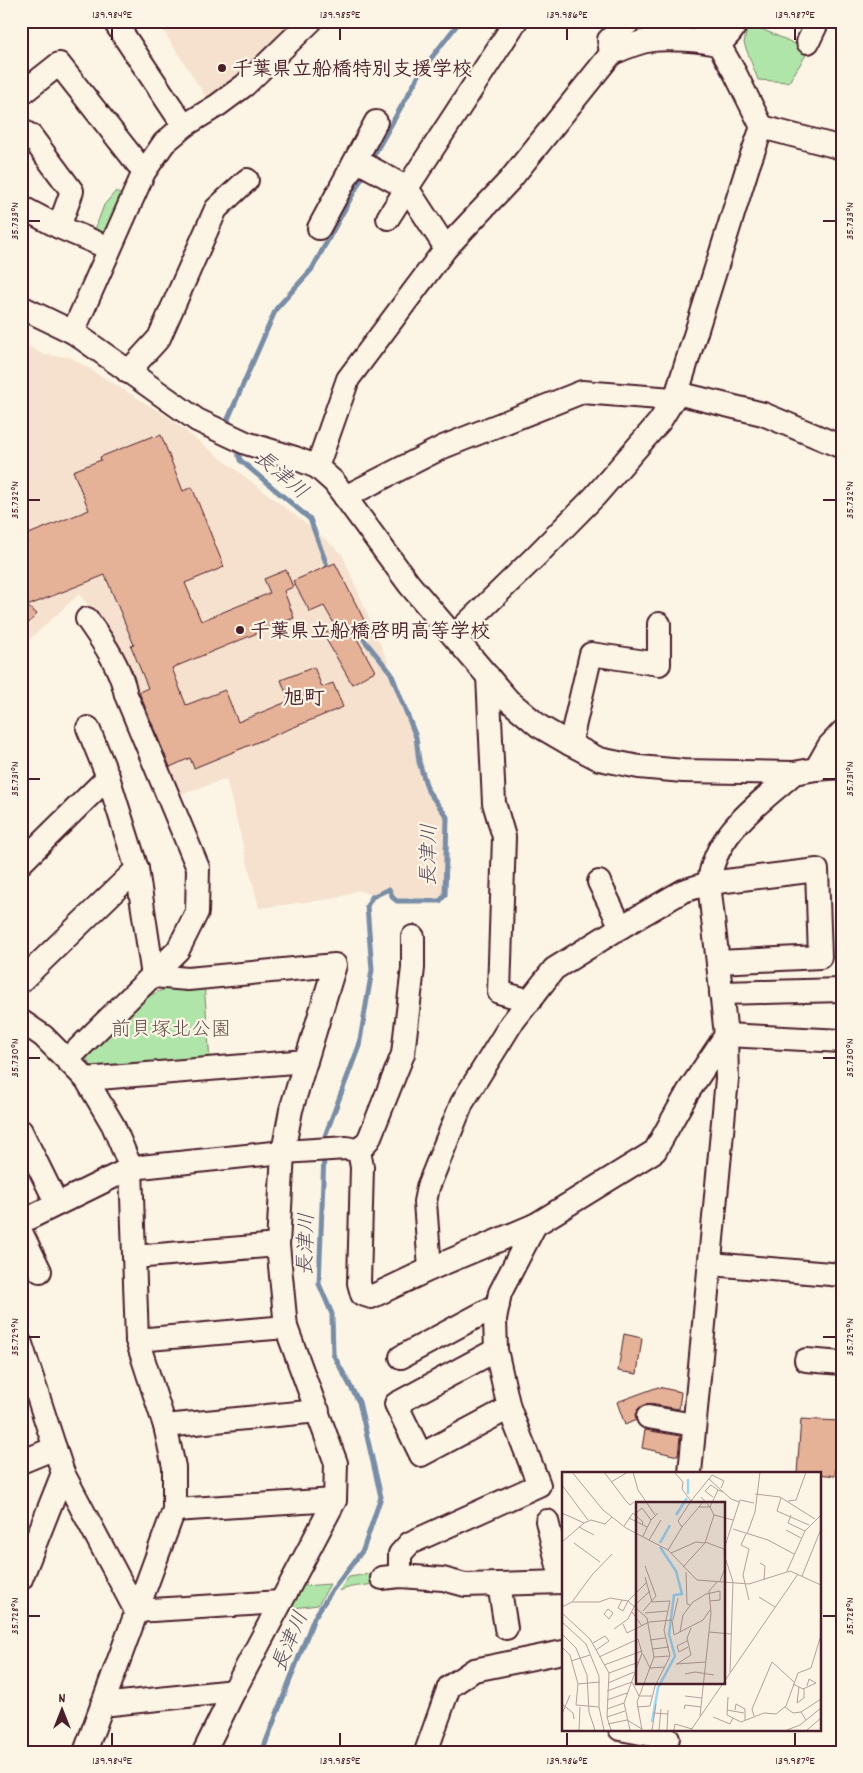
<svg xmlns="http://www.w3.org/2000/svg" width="863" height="1773" font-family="Dekko,'Klee One',sans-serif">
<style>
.built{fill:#f5e1ce}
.green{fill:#afe5a8;stroke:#7c826a}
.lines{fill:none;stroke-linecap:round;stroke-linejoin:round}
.stream{stroke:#788da7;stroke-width:5}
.building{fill:#e5b298;stroke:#4a1f2b}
.minor-casing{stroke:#4a1f2b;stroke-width:26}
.minor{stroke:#fcf5e5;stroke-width:22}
.ticks{fill:none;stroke:#4a1f2b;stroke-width:2}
.poi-dot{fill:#4a1f2b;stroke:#fcf5e5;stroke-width:2}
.labels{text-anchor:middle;stroke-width:4.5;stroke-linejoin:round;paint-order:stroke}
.poi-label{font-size:20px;font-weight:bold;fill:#4a1f2b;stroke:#fcf5e5;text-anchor:start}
.park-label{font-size:20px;fill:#63504a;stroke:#fcf5e5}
.water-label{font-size:21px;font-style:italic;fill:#5d4d5e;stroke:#fcf5e5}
.neighbourhood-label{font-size:21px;font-weight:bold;fill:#4a1f2b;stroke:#fcf5e5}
.inset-river{fill:none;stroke:#97d7f9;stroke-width:2.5}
.inset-road{fill:none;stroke:#b59f9b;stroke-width:1}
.view{fill:#4a1f2b;fill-opacity:0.15;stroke:#4a1f2b;stroke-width:2.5}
.inset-edge{fill:none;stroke:#4a1f2b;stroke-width:2.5}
.neatline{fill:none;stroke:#4a1f2b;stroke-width:2}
.ticks-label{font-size:12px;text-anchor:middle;fill:#4a1f2b}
</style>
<rect width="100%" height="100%" fill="#fcf5e5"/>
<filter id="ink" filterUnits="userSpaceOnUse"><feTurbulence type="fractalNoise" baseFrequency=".02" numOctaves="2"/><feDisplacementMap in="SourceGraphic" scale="10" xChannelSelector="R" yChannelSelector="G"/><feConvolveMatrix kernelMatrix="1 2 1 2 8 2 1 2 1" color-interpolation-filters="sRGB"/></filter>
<g filter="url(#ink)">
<g class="built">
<path d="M157,21H304L243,80L208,100Z"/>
<path d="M21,342L44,355L70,357L165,415L313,529L342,554L404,700L420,749L430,791L450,820L445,826L443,894L439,899L399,898L395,897L390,888L371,895L358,890L338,898L259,908L226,779L173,797L103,624L79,594L27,642L21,636Z"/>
</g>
<g class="green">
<path d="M748,23L809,50L789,82L758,80L744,43Z"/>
<path d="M116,191L122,196L106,237L94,232L104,205Z"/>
<path d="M204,983L210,1061L93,1067L87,1061V1054C103,1038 118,1019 136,1005C154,989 181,984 204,983Z"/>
<path d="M375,1573V1584L351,1587L339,1591L349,1577Z"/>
<path d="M298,1581L303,1586L330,1584L318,1605L285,1609Z"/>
</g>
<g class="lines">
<g class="stream">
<path d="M370,162L422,70L460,21"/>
<path d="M230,428L228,419L276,309L312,269L365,172"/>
<path d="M236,446L240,460L310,519L329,571"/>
<path d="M325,1144V1136L359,1046L372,970L367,906L372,897L389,889L393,898L397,901H440L445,895L447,817L428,791L419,762L416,737L391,673L365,641L353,621"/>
<path d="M262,1752L314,1618L331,1592L363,1550L381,1497L359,1402L333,1354L332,1314L319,1284L324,1155"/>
</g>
</g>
<g class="building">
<path d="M161,435L183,491L192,487L224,567L185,583L201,621L270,593L264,579L286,570L293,587L284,591L294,618L172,668L186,705L225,690L238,722L289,701L281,680L314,667L322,687L333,683L343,707L194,768L190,758L170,767L139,692L148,688L131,646L134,645L105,575L27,606L37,614L21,631V544L28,541L26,535L89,510L73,471L101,460L100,457L153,436L154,438Z"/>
<path d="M335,563L364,620L351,628L375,671L352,684L323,634L336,627L324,606L310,612L293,581Z"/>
<path d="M624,1334L642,1338L637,1374L618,1371Z"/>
<path d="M658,1387L681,1392L679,1409L650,1404L644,1405L638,1409L635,1414L636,1420L625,1425L617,1402Z"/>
<path d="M801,1419L840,1421L835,1476L819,1474V1473H797Z"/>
<path d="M645,1430L680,1436L678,1456L642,1448Z"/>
</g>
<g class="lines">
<g class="minor-casing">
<g id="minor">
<path d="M114,21L184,126"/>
<path d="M701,21L712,32L719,45C725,38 734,31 737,21"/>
<path d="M808,42L818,21"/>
<path d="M611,54L609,40L630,21"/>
<path d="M21,94L59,64L144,172"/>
<path d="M762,127L842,148"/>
<path d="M21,130L31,136L72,191L59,227"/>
<path d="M356,160L407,188L388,218"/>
<path d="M21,207L59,227L109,248"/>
<path d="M319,228L376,122"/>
<path d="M446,248L509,181L611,54C624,48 638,42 652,40C668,38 703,40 719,45L735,73L762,127L748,166L677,393L660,421L595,496L534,558L454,636"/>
<path d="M21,307L73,332L197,420L246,443L295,458L317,467L334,482L409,584L508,700L539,726L570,744L599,759L639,767L683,771L794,773L816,769L842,767"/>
<path d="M73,332L144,172L164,143L184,126L218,105L245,85L311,21"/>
<path d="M128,372L159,338L216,209L247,180"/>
<path d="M677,393L763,414L842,447"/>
<path d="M317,467L348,379L446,248L407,188L516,21"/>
<path d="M345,497L443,447L582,392L673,399"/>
<path d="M488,676L494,803L504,837L499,992L530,1001"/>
<path d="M88,728L108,777L137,869L153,976L188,979L335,965L291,1110L283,1152L278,1245L286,1327L336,1463L335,1500L234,1691L204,1752"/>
<path d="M570,744L591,654L659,664V624"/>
<path d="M816,769L829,746L842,732"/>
<path d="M21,863L108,777"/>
<path d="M599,882L621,927"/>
<path d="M21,981L137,869"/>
<path d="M721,993L842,990"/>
<path d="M21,1021L43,1036L86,1079L113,1125L131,1168L137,1340L165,1426L174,1467V1510L85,1752"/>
<path d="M68,1059L178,950L197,912L198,868L126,695C121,667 103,642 87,619"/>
<path d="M86,1079L306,1061"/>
<path d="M21,1131L57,1204"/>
<path d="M359,1151L369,1139L403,1054L413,968V937"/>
<path d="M21,1222L131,1168L283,1152L347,1148L359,1151L362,1167L359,1283L362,1294L371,1297L430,1269L535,1225L655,1151L688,1092L726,1035L842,1041"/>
<path d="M21,1232L40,1271"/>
<path d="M134,1257L278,1245"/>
<path d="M711,1264L842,1275"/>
<path d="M430,1269L425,1202L428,1187L462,1103L511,1024L554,969L621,927L683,891L709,883L817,870L820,957L718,962"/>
<path d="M137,1340L286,1327"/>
<path d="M21,1344L63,1473L21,1579"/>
<path d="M496,1350L396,1404L421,1455L509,1408"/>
<path d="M401,1357L498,1305"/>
<path d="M806,1360L842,1363"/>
<path d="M648,1417L694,1425"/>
<path d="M165,1426L318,1411"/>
<path d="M21,1462L55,1448"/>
<path d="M63,1473L136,1611L281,1602"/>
<path d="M690,1473L727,1079L726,1035L709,883C714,833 759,804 794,773"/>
<path d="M174,1510L335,1500"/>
<path d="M547,1521L562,1582"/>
<path d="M400,1576V1554L410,1543L539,1485L509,1408L496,1350L495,1319L500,1293L535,1225"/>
<path d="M382,1578L400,1576L443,1579L465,1585L563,1582"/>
<path d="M499,1584L506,1628"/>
<path d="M102,1705L234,1691"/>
<path d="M620,1729L668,1738"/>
<path d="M426,1752L449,1687L474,1670L563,1652"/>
</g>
</g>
<use href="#minor" class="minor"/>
</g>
</g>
<path class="ticks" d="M112,28V40M340,28V40M567,28V40M795,28V40M28,221H40M823,221H836M28,500H40M823,500H836M28,779H40M823,779H836M28,1058H40M823,1058H836M28,1337H40M823,1337H836M28,1616H40M823,1616H836M112,1733V1746M340,1733V1746M567,1733V1746M795,1733V1746"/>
<g class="poi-dot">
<circle cx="222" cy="68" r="5"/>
<circle cx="240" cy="630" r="5"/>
</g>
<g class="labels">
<g class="poi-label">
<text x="232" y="75">千葉県立船橋特別支援学校</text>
<text x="250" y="637">千葉県立船橋啓明高等学校</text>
</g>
<g class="park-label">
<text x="171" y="1035">前貝塚北公園</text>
</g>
<g class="water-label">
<text transform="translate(282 474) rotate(40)" y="7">長津川</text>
<text transform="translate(428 855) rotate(-89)" y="7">長津川</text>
<text transform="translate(305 1244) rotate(-88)" y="7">長津川</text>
<text transform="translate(289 1641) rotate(-67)" y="7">長津川</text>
</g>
<g class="neighbourhood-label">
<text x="304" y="704">旭町</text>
</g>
</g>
<g transform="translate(562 1472)">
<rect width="259" height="259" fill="#fcf5e5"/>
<path class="inset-river" d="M126,7V22M114,43L125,26M98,71L108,53M90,250L96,216L113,184L107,162L112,123L120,122L114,99L98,75"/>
<path class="inset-road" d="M10,0L41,38L64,56L106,78L135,108L187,112L228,99L259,113M42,0L64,29L68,33L72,30M71,0L76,18L93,43M147,7L169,27L177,30M49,10L66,0M0,13L26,48M193,22L218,25L253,47M139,25L148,35L156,18L161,20M151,25L143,19L149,13L156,18M219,26L215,39L247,53M129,29L150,3L162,9L159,16M226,29L234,28L244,0M0,41L22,51L29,48L43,52L50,45M73,42L80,36L89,48M152,43L171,48M229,43L226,51L243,59M67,46L85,55M62,54L71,41L81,50L80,53M17,55L32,63M120,55L142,29M171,57L206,68L232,82M224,58L239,66M184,62L179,73L187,77L181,103L187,128M185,62L193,40L198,0M81,64L89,48L96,41M87,68L99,48M0,70L22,51M143,70L162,77M12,71L38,90M106,78L120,55L116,49L129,29L120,17L121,10L112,0M109,81L134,70L143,71M164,88L171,110L168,200M198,91L203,94L202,108M121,95L143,71L152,43L148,35H137M225,99L243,59L259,43M124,100L125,132L128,133M240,104L259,57M158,109L163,96L162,77L178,28L192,31M197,125L213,135M60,128L56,136L61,139L66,129L85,110M10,130H37L48,126L66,129L85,146L92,185L75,230L80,258M0,135L10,130L30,103L50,82M46,137L51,141L47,147L42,142ZM81,139L94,124L83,94M70,140L80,154M0,141L28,167L47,201L45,245L49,258M83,141L105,139M111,148L116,126M0,150L24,172L37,204V235L14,233L16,212L8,183L0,175M61,152L65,161L87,150L110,148L112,163L141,148L148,138M52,157L66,147L73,133L88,119M118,160L121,143L131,130L144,122L158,119V128L148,129M147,160L169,162M0,162L14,176L25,203L27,240L33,258M88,168L103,166M125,169L115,174L117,180L126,175M31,171L43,164L47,169L34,178M91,177L107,175M81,182L88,196L103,195M37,185L76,167L80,181L62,231L68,258M92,185L108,184M9,189L28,183M114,192L144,190M115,192L129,183L125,166L129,156M42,193L80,179M47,201L77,190M123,202L133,200L152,203M46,211L72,200M16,212L38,210M231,212L241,217L254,211L247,207L245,214M237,215L235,231L242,226V216M45,219L70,210L77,224H90M123,224L140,226M166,225L165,243L179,250L202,241L214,242L224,234L236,201L249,196L259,163M45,228L65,221M0,232L11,241L12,247M37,235L42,258M75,235L88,234L93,214L108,184L102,158L108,129L90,130L83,105M223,235L231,241L239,240L244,248M45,237L62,231M122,237L123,233L139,235M165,238L182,241M173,238L174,232L183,237V248M239,240L259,227M91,241L106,242M0,242L8,223M138,244L149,141L147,119L156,109M192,244L190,237L210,190L232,210M45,245L63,239M151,245L168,252L171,246M46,252L65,248L80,257M17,258L18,235M90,258L94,232M97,258L99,237M105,258L106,238M112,258L113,252L130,257M129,258L236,102M225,258L238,253L259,236M245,258L259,246"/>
<path class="view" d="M74,30H163V212H74Z"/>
<rect width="259" height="259" class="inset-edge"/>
</g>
<rect width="863" height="1773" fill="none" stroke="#fcf5e5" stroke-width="55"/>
<g transform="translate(62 1710)" stroke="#fcf5e5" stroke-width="4" paint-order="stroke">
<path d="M0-4L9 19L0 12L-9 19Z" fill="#4a1f2b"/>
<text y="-8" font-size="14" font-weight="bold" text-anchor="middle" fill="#4a1f2b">N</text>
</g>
<rect x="28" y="28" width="808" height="1718" class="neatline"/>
<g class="ticks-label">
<text x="112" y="18">139.984°E</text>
<text x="340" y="18">139.985°E</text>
<text x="567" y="18">139.986°E</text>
<text x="795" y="18">139.987°E</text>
<text transform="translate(14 221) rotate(-90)" y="4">35.733°N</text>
<text transform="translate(849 221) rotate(-90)" y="4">35.733°N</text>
<text transform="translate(14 500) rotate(-90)" y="4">35.732°N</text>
<text transform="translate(849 500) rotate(-90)" y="4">35.732°N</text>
<text transform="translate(14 779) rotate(-90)" y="4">35.731°N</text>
<text transform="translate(849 779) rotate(-90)" y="4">35.731°N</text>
<text transform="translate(14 1058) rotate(-90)" y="4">35.730°N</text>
<text transform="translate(849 1058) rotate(-90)" y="4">35.730°N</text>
<text transform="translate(14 1337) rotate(-90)" y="4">35.729°N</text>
<text transform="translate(849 1337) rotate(-90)" y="4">35.729°N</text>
<text transform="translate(14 1616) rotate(-90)" y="4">35.728°N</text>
<text transform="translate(849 1616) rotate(-90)" y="4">35.728°N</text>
<text x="112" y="1764">139.984°E</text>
<text x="340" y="1764">139.985°E</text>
<text x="567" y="1764">139.986°E</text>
<text x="795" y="1764">139.987°E</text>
</g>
</svg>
